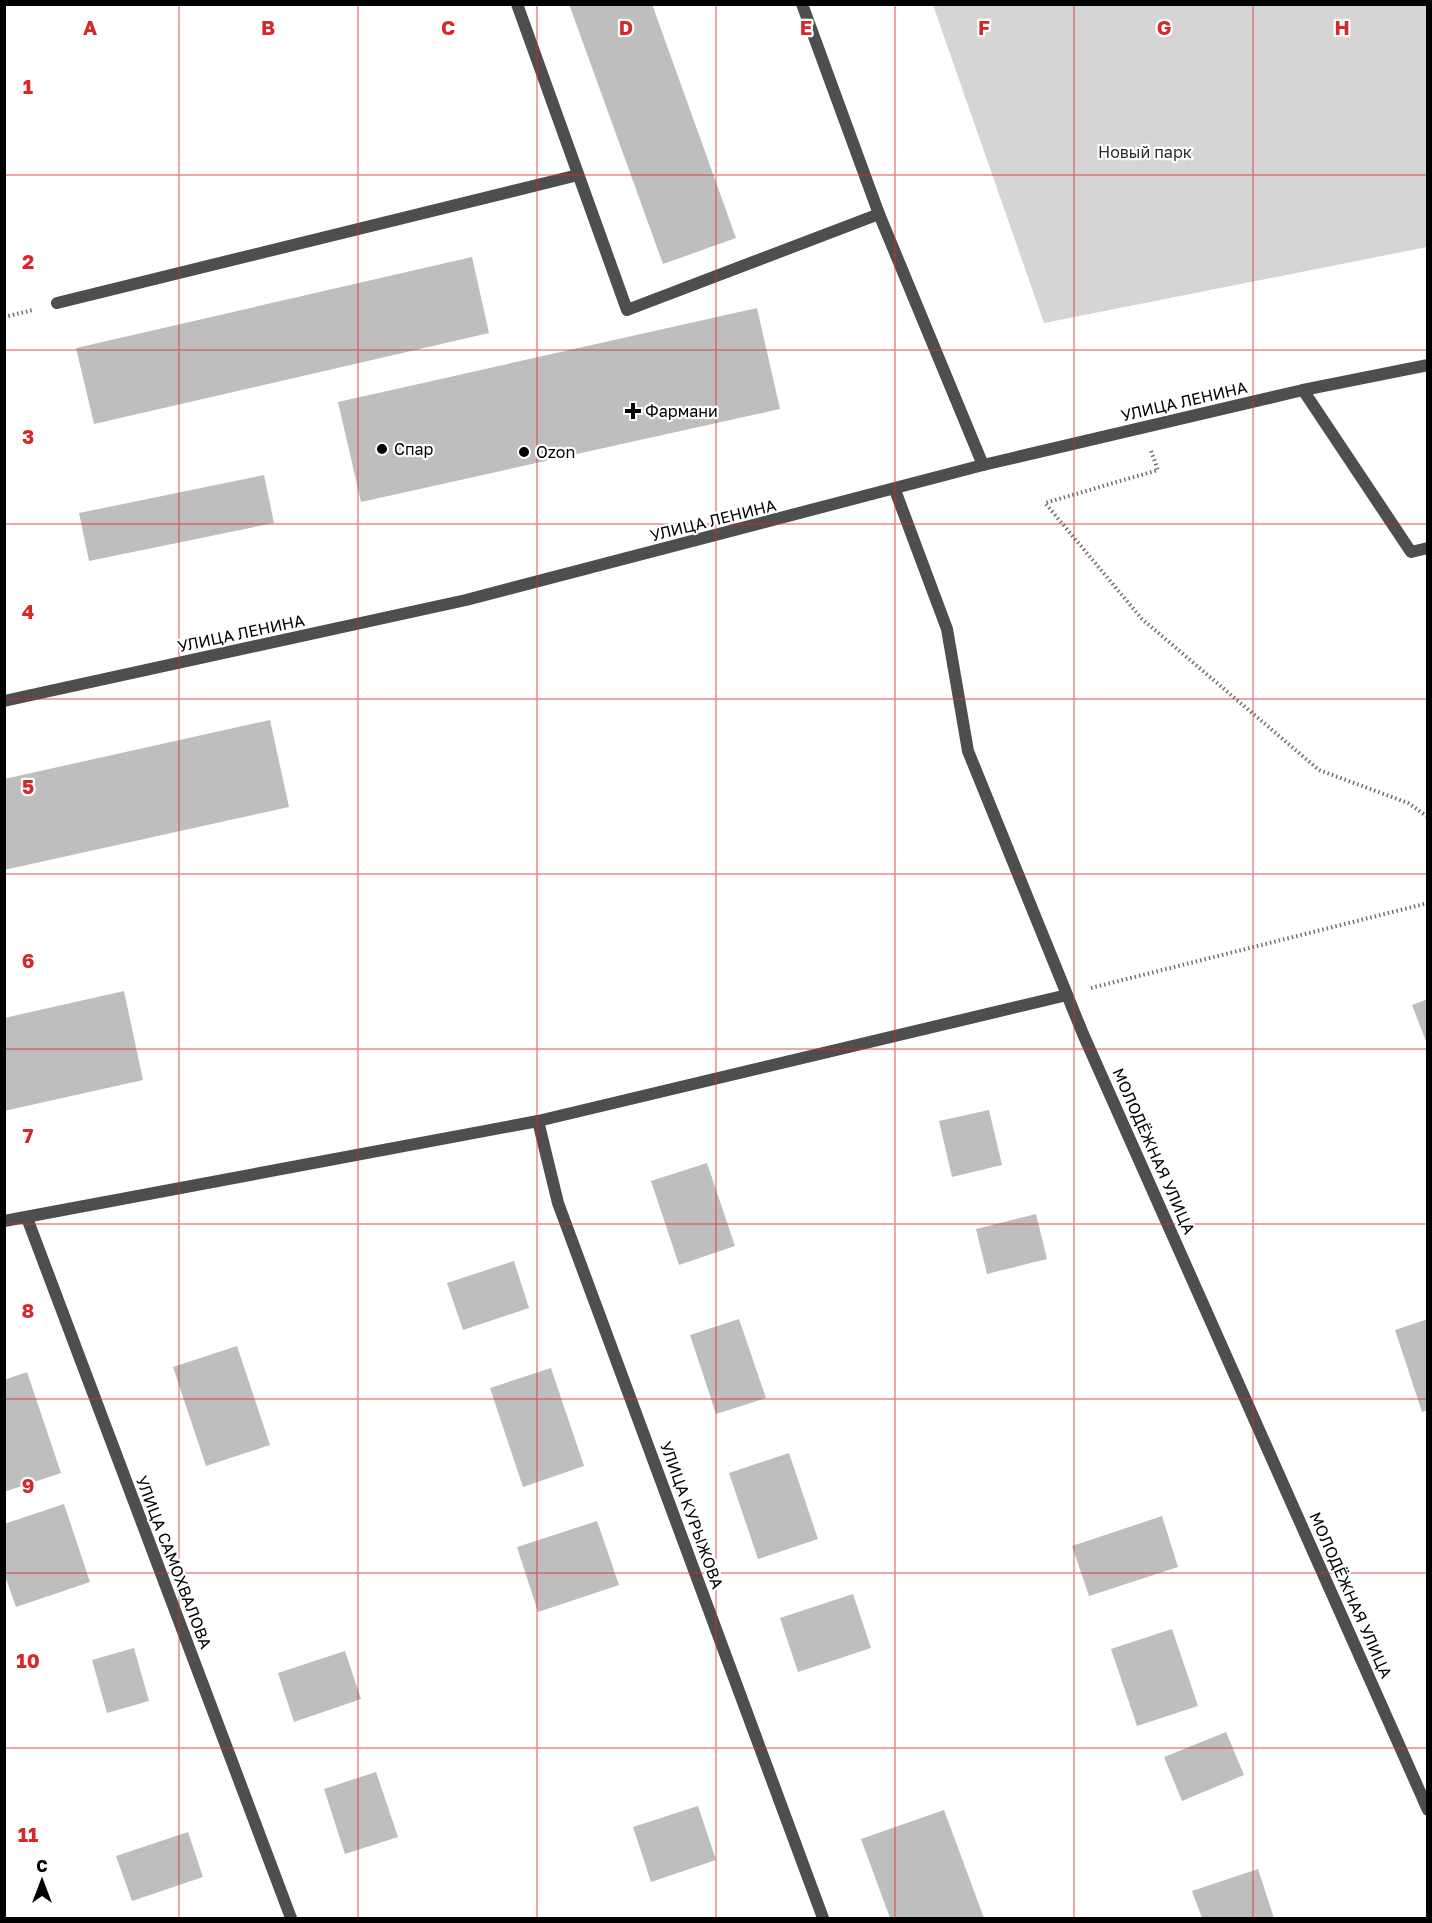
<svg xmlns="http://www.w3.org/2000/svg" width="1432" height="1923" font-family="'Golos Text',sans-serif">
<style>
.green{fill:#d5d5d5}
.building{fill:#bebebe}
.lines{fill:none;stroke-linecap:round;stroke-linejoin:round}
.path{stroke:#707070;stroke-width:4;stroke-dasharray:1.5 3;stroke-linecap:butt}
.service{stroke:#4e4e4e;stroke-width:12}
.minor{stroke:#4e4e4e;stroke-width:12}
.tertiary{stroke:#4e4e4e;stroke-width:12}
.grid{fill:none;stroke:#d62828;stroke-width:1.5;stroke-opacity:0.55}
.poi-dot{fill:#000;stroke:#fff;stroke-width:2}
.labels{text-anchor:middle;stroke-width:4.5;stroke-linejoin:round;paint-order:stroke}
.park-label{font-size:16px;fill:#2c2c2c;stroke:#fff}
.street-label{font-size:16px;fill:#000;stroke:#fff}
.poi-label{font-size:16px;fill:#000;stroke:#fff;text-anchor:start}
.grid-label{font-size:20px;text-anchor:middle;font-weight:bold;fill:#d62828;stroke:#fff;stroke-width:4.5;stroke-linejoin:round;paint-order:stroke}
</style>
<rect width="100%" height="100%" fill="#fff"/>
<path class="green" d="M933,5H1427V247L1044,323Z"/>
<g class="building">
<path d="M569,4H652L736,238L663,264Z"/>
<path d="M472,257L489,333L94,424L76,348Z"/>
<path d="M757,308L780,409L361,502L338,402Z"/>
<path d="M264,475L274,523L89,561L79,513Z"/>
<path d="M270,720L289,807L4,870V779Z"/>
<path d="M124,991L143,1080L4,1111V1018Z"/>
<path d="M1428,999V1044H1427L1412,1005Z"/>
<path d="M989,1110L1002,1165L952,1177L939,1121Z"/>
<path d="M707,1163L735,1246L679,1265L651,1181Z"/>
<path d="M1036,1214L1047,1259L987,1274L976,1229Z"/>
<path d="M514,1261L529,1308L463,1330L447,1283Z"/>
<path d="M739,1319L766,1398L716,1414L690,1335Z"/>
<path d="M1428,1319V1410L1422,1412L1395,1330Z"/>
<path d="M237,1346L270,1445L206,1466L173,1367Z"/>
<path d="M551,1368L584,1466L523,1487L490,1388Z"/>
<path d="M27,1372L61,1473L4,1492V1380Z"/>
<path d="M789,1453L818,1539L758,1559L729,1473Z"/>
<path d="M64,1504L90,1582L16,1607L4,1573V1524Z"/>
<path d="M1162,1516L1178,1567L1089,1596L1072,1546Z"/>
<path d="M597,1521L619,1585L538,1612L517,1547Z"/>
<path d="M853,1594L871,1648L798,1672L780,1618Z"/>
<path d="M1172,1629L1198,1706L1137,1726L1111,1649Z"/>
<path d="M134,1648L149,1701L107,1713L92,1660Z"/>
<path d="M345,1651L361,1699L294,1722L278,1673Z"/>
<path d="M1226,1732L1244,1775L1182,1801L1164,1757Z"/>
<path d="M376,1772L398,1837L345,1854L324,1789Z"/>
<path d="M698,1806L716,1860L651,1882L633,1827Z"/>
<path d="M944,1810L984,1918H890L861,1839Z"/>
<path d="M188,1832L203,1877L132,1901L116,1856Z"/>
<path d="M1258,1869L1274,1918H1202L1192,1891Z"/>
</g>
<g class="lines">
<g class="path">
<path d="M4,317L33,310"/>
<path d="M1151,451L1158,470L1045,503L1142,619L1319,770L1408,803L1428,817"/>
<path d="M1091,988L1428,903"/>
</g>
<g class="service">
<path d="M517,4L627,310L879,214"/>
<path d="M57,303L578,175"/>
<path d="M1303,390L1411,552L1428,548"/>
</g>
<g class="minor">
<path d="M802,4L879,214L983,465"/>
<path d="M895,490L947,629L968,751L1083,1034L1428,1810"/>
<path d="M538,1121L558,1203L823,1918"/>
<path d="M27,1218L291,1918"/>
<path d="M4,1221L538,1121L1067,995"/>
</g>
<path class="tertiary" d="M4,701L466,600L983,465L1303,390L1428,365"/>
</g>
<path class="grid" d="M179,4V1918M358,4V1918M537,4V1918M716,4V1918M895,4V1918M1074,4V1918M1253,4V1918M4,175H1428M4,350H1428M4,524H1428M4,699H1428M4,874H1428M4,1049H1428M4,1224H1428M4,1399H1428M4,1573H1428M4,1748H1428"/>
<g class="poi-dot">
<path d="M630 402h6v6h6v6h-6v6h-6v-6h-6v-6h6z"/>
<circle cx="382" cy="449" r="6"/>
<circle cx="524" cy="452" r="6"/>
</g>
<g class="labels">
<g class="park-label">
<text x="1145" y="158">Новый парк</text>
</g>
<g class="street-label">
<text transform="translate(1184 401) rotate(-13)" y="6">УЛИЦА ЛЕНИНА</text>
<text transform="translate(713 520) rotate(-14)" y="6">УЛИЦА ЛЕНИНА</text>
<text transform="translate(241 633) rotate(-12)" y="6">УЛИЦА ЛЕНИНА</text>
<text transform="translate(1154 1151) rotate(66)" y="6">МОЛОДЁЖНАЯ УЛИЦА</text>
<text transform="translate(692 1515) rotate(70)" y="6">УЛИЦА КУРЫЖОВА</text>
<text transform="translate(174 1562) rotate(69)" y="6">УЛИЦА САМОХВАЛОВА</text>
<text transform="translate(1351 1595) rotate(66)" y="6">МОЛОДЁЖНАЯ УЛИЦА</text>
</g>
<g class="poi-label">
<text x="645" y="417">Фармани</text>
<text x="394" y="455">Спар</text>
<text x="536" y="458">Ozon</text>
</g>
</g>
<g class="grid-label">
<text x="90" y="35">A</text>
<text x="268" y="35">B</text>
<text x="448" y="35">C</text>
<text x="626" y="35">D</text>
<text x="806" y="35">E</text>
<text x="984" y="35">F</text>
<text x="1164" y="35">G</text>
<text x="1342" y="35">H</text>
<text x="28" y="94">1</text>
<text x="28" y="269">2</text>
<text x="28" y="444">3</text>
<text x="28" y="619">4</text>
<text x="28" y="794">5</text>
<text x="28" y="968">6</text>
<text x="28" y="1143">7</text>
<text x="28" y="1318">8</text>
<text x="28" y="1493">9</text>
<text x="28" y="1668">10</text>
<text x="28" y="1842">11</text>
</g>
<rect width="1432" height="1923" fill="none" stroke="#000000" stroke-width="12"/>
<g transform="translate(42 1881)" stroke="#ffffff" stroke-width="4.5" paint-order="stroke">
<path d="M0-4.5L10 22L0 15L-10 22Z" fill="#000000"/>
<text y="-9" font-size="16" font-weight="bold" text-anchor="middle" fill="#000000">С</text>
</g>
</svg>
